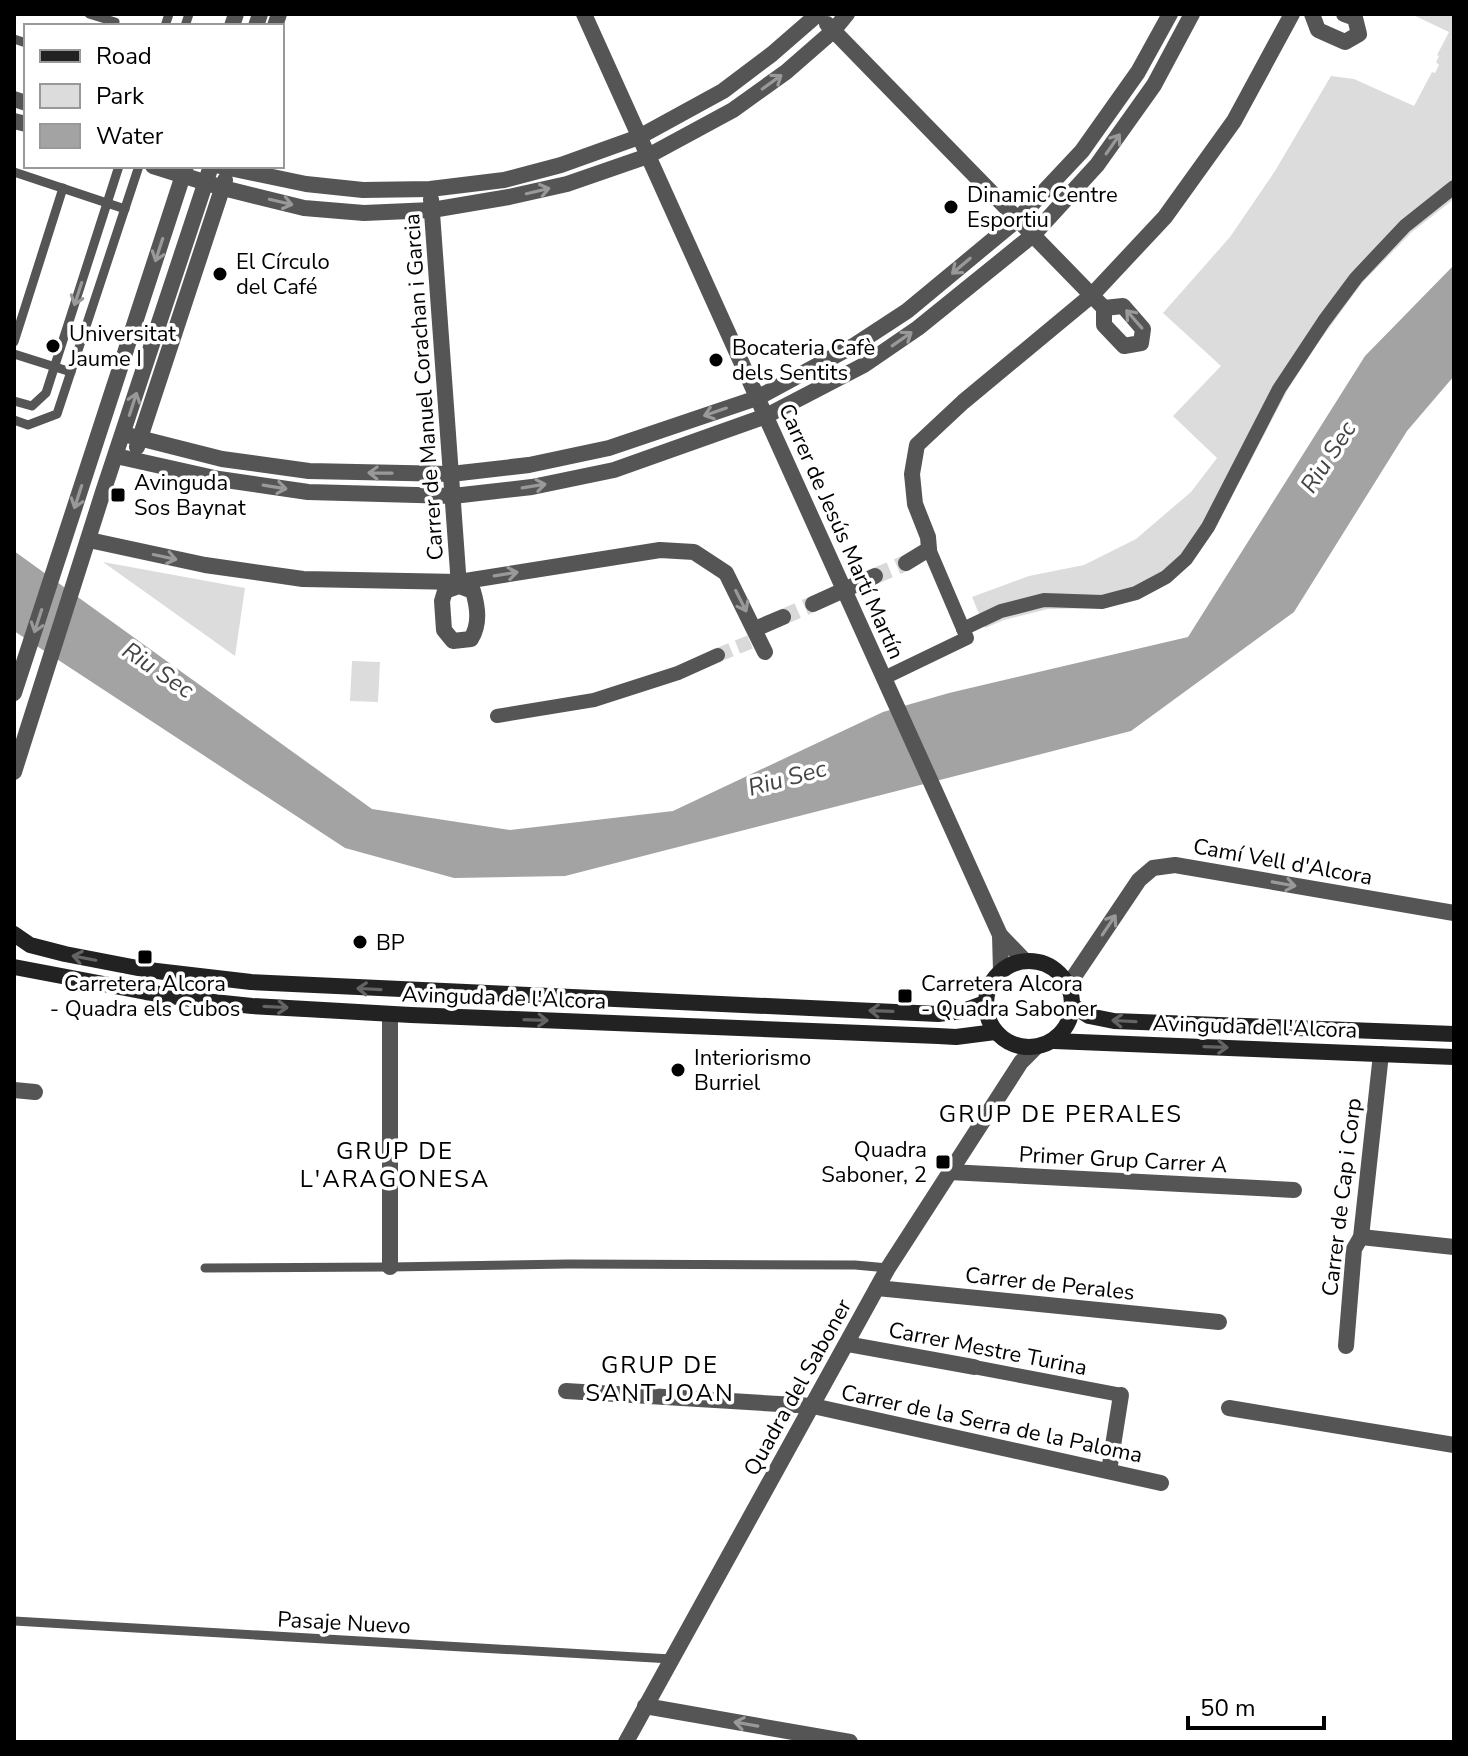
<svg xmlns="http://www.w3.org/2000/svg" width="1468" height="1756" font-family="'Nunito Sans',sans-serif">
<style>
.green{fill:#dcdcdc}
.water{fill:#a3a3a3}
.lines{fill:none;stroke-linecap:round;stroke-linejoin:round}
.pedestrian-tunnel{stroke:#d9d9d9;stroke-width:14;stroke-dasharray:14 7;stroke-linecap:butt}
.minor-tunnel{stroke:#d9d9d9;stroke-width:16;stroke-dasharray:16 8;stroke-linecap:butt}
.service{stroke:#555;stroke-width:9}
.pedestrian{stroke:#555;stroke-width:14}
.minor{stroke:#555;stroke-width:16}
.tertiary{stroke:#555;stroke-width:16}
.secondary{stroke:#222;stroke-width:16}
.oneway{stroke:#999}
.oneway2{stroke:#646464}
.poi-dot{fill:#000;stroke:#fff;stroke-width:3}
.labels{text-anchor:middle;stroke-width:7;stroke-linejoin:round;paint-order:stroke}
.poi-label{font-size:22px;fill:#000;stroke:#fff;text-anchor:start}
.street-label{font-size:22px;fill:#000;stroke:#fff}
.water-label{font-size:24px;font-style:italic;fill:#444;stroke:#fff}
.neighbourhood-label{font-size:24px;letter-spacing:2px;fill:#000;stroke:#fff}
</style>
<rect width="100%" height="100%" fill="#fff"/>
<g class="green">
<path d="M1411,14H1454V199L1412,232L1362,283L1318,343L1287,391L1215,529L1192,561L1169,583L1138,600L1103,608L1048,609L1004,620L985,628L972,597L1029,576L1084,565L1136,539L1191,492L1217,458L1173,416L1221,366L1163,313L1230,237L1275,171L1331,76L1354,79L1414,106L1432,72L1435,73L1439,65L1436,62L1439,56L1437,55L1449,32Z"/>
<path d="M103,562L245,588L235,656Z"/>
<path d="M352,661L380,662L378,702L350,701Z"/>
</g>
<path class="water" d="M1454,265V376L1407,431L1294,612L1131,731L565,876L454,878L345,848L14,631V551L372,809L510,830L673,811L883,712L949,693L1188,637L1365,356Z"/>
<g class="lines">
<path class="pedestrian-tunnel" d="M718,655L750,642"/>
<g class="minor-tunnel">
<path d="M875,576L906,563"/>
<path d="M783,617L813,604"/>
</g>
<g class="service">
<path d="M89,14L115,22L114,26"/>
<path d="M165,26L169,14"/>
<path d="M185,26L189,14"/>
<path d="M14,39L26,43"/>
<path d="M14,172L125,209"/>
<path d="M14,342L63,188"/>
<path d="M14,354L71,372"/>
<path d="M14,401L32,406L46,393L119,166"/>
<path d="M14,420L28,425L57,414L139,166"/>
<path d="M205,1268L390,1267L568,1264L855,1265L888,1268"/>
<path d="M14,1621L671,1659"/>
</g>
<g class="pedestrian">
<path d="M963,629L1001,611L1044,600L1102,602L1136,593L1166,577L1186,559L1208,527L1279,389L1324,321L1356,278L1405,226L1454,187"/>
<path d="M884,678L967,638L929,549"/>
<path d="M497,716L594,700L678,673L718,655"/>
<path d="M974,1367L1121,1395"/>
</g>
<g class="minor">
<path d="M584,14L1000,935L1025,961"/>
<path d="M1312,14L1318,30L1345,42L1359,34L1355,18L1344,14"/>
<path d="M827,24L1104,308V325L1124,346L1141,343L1143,329L1123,306L1104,308"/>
<path d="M275,26L279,14"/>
<path d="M14,99L26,103"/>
<path d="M14,121L26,124"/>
<path d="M153,166L223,188L304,208L364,213L432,210L509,197L567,184L648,156L733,110L786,72L833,31L847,14"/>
<path d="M220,166L306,184L363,190L430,189L504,180L561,165L639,137L723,91L772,54L818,14"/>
<path d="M431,199L459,586"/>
<path d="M123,434L222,459L309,471L451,474L529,465L609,448L757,398L855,345L907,311L1018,219L1082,151L1138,72L1170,14"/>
<path d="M137,447L225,180"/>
<path d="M116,456L219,479L308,492L453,496L532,487L614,470L766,416L864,365L918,328L1033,235L1097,165L1154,85L1192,14"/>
<path d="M89,540L205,565L303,579L459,582L660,550L694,552L726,573L765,652"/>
<path d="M906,563L929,549L928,537L915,504L912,474L917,445L963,402L1092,295L1165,217L1234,121L1292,14"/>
<path d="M459,586L473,591C478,608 480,624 471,639L453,641L444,630L442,601L445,591Z"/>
<path d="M813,604L875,576"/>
<path d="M755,629L783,617"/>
<path d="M1000,935L1001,971"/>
<path d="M1069,984L1139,880L1153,868L1175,865L1454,913"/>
<path d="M390,1014V1267"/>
<path d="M14,1090L35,1092"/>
<path d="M949,1172L1294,1190"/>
<path d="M1361,1237L1454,1247"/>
<path d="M877,1288L1219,1322"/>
<path d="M847,1344L974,1367"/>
<path d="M1346,1346L1354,1249L1361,1237L1381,1054"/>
<path d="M566,1391L813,1406L1161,1483"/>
<path d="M1229,1408L1454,1445"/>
<path d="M1109,1471L1121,1395"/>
<path d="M645,1706L850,1742"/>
<path d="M626,1742L888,1268L1021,1062L1035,1048"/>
</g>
<g class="tertiary">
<path d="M232,26L236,14"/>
<path d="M256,26L260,14"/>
<path d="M14,693L186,166"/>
<path d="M14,772L103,492L211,166"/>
</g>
<g class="secondary">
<path d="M14,934L30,945L65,954L148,970L251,982L938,1014L963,1011L985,1003"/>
<circle cx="1029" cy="1004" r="43"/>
<path d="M14,967L146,992L204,1001L252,1006L411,1015L938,1036L956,1037L995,1032"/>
<path d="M1073,1006L1089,1016L1114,1021L1454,1034"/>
<path d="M1054,1041L1454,1057"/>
</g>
</g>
<defs><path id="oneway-shaft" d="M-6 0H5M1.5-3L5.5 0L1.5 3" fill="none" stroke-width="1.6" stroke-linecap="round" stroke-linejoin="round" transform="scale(2)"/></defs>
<g class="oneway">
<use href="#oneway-shaft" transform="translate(772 82) rotate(-36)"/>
<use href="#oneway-shaft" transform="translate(1113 144) rotate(-55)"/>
<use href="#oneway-shaft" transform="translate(538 191) rotate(-13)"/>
<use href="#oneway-shaft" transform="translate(281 202) rotate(13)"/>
<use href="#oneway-shaft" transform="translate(159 250) rotate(108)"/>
<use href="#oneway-shaft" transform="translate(961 266) rotate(140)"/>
<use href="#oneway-shaft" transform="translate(78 294) rotate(108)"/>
<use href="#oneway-shaft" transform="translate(1134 319) rotate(-131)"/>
<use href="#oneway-shaft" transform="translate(902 339) rotate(-35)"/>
<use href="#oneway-shaft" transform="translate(133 404) rotate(-72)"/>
<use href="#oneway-shaft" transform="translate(715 412) rotate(161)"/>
<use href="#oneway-shaft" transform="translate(380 473) rotate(-179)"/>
<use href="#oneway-shaft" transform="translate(534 486) rotate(-9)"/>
<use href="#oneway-shaft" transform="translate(275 487) rotate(9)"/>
<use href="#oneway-shaft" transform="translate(78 497) rotate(108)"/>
<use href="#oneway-shaft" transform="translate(165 557) rotate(12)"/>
<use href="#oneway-shaft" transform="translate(506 574) rotate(-9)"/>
<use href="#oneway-shaft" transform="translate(741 601) rotate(63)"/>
<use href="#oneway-shaft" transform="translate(38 621) rotate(108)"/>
<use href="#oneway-shaft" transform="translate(1284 884) rotate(10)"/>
<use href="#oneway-shaft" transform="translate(1109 925) rotate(-56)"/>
<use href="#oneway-shaft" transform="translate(746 1724) rotate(-170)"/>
</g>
<g class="oneway2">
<use href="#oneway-shaft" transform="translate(84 958) rotate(-169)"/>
<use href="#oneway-shaft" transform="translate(369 989) rotate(-177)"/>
<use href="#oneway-shaft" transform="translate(276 1007) rotate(3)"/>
<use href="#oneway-shaft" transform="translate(881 1011) rotate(-178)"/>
<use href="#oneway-shaft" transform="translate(536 1020) rotate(2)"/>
<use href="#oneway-shaft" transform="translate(1124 1021) rotate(-177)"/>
<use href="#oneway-shaft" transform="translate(1216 1047) rotate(2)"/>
</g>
<g class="poi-dot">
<circle cx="951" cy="207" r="8"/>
<circle cx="220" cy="274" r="8"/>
<circle cx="53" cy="346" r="8"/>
<circle cx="716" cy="360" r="8"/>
<rect x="110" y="487" width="16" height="16" rx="4"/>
<circle cx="360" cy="942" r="8"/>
<rect x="137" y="949" width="16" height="16" rx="4"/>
<rect x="897" y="988" width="16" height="16" rx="4"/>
<circle cx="678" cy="1070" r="8"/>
<rect x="935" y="1154" width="16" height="16" rx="4"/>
</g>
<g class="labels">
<g class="poi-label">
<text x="967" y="202">Dinamic Centre<tspan x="967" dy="25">Esportiu</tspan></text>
<text x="236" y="269">El Círculo<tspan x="236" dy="25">del Café</tspan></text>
<text x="69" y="341">Universitat<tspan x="69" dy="25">Jaume I</tspan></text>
<text x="732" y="355">Bocateria Cafè<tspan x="732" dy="25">dels Sentits</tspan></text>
<text x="134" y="490">Avinguda<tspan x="134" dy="25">Sos Baynat</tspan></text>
<text x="376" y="950">BP</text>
<text x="145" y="991" text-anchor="middle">Carretera Alcora<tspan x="145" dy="25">- Quadra els Cubos</tspan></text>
<text x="921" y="991">Carretera Alcora<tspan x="921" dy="25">- Quadra Saboner</tspan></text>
<text x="694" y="1065">Interiorismo<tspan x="694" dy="25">Burriel</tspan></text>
<text x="927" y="1157" text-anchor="end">Quadra<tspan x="927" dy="25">Saboner, 2</tspan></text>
</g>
<g class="street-label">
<text transform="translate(423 387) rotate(-94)" y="8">Carrer de Manuel Corachan i Garcia</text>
<text transform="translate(842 531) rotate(66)" y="8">Carrer de Jesús Martí Martín</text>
<text transform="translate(1283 861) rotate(10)" y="8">Camí Vell d'Alcora</text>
<text transform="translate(504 997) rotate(2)" y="8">Avinguda de l'Alcora</text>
<text transform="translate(1255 1026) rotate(2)" y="8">Avinguda de l'Alcora</text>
<text transform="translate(1123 1159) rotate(3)" y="8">Primer Grup Carrer A</text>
<text transform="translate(1341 1197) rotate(-83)" y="8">Carrer de Cap i Corp</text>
<text transform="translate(1050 1283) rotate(6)" y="8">Carrer de Perales</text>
<text transform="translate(988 1348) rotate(11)" y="8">Carrer Mestre Turina</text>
<text transform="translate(797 1387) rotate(-61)" y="8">Quadra del Saboner</text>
<text transform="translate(992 1423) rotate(12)" y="8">Carrer de la Serra de la Paloma</text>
<text transform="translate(344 1622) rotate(3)" y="8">Pasaje Nuevo</text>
</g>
<g class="water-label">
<text transform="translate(1328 457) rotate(-57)" y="8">Riu Sec</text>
<text transform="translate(158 670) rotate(34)" y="8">Riu Sec</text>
<text transform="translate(787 778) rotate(-15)" y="8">Riu Sec</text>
</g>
<g class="neighbourhood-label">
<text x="1061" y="1122">GRUP DE PERALES</text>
<text x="395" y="1159">GRUP DE<tspan x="395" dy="28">L'ARAGONESA</tspan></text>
<text x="660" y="1373">GRUP DE<tspan x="660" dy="28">SANT JOAN</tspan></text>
</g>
</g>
<rect width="1468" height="1756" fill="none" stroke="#000000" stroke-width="32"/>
<rect x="24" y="24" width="260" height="144" fill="#ffffff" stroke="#999999" stroke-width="2"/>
<rect x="40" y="50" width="40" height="12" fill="#222222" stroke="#999999" stroke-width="2"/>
<text x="96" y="64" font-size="24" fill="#000000">Road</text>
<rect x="40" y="84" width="40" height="24" fill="#dcdcdc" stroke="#999999" stroke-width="2"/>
<text x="96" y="104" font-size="24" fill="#000000">Park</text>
<rect x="40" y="124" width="40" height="24" fill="#a3a3a3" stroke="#999999" stroke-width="2"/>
<text x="96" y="144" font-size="24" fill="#000000">Water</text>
<path d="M1188 1716v12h136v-12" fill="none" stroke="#000000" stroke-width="4"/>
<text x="1200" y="1716" font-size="24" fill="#000000" stroke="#ffffff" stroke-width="6" paint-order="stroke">50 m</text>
</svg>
